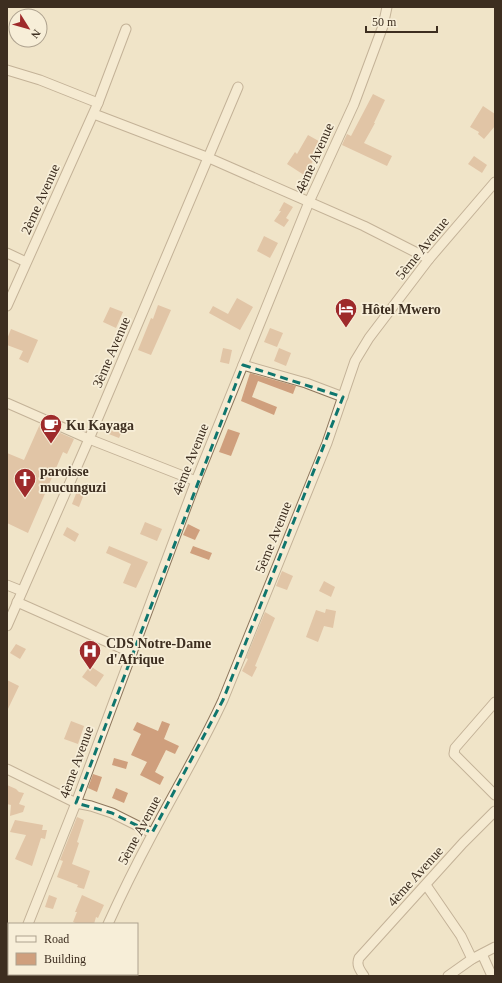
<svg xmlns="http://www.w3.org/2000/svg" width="502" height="983" font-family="'Times New Roman',serif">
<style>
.building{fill:#cf9f7d}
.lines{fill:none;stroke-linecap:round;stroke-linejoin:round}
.minor-casing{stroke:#8d765c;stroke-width:11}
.minor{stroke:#faf1dc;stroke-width:9}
.marked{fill:none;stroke:#0f766e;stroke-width:3;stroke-dasharray:8 5;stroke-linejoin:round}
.labels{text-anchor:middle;stroke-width:3.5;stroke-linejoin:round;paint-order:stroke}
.street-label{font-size:14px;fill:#3d2e20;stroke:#f7eed8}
.poi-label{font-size:14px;font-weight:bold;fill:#3d2e20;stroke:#f7eed8;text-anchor:start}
</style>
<rect width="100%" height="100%" fill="#f0e4c8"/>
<g class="building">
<path d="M373,94L385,100L374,123H375L364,143L392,156L387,166L342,145L347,134L351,136Z"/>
<path d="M483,106L495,114V126L484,139L478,134L479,132L470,127Z"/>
<path d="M308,135L324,144L304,175L287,164L295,152L297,154Z"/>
<path d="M474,156L487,165L482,173L468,164Z"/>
<path d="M284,202L293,207L286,218L289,220L284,227L274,221L281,211H279Z"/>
<path d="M264,236L278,243L270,258L257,251Z"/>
<path d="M237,298L253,307L240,330L209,313L213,306L228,314Z"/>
<path d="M158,305L171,310L151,355L138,350L151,318L153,319Z"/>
<path d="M110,307L123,312L116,328L103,322Z"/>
<path d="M270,328L283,333L277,347L264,342Z"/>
<path d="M11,329L38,340L28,363L19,359L23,351L7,345V339Z"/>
<path d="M223,348L232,350L229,364L220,362Z"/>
<path d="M279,348L291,353L286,366L274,361Z"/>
<path d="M250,373L296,386L293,394L258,381L252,397L277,407L274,415L241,401Z"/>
<path d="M110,423L123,429L119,438L106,433Z"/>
<path d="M40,424L74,439L67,454L63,452L28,533L7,523V453L24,460Z"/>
<path d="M228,429L240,433L231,456L219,452Z"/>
<path d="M79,486L86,489L79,507L72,504Z"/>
<path d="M145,522L162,529L157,541L140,534Z"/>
<path d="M188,524L200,530L195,540L183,535Z"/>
<path d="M67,527L79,534L75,542L63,535Z"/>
<path d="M109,546L148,562L136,588L123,583L131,564L106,553Z"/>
<path d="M193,546L212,553L209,560L190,553Z"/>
<path d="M282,571L293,576L287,590L276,586Z"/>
<path d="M324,581L335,587L331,597L319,591Z"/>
<path d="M326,609L336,611L333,628L324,626L318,642L306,637L316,610L325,613Z"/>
<path d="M265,612L275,618L255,666L257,667L252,677L242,671L248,659L246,658Z"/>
<path d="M16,644L26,649L20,659L10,653Z"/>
<path d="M90,666L104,675L96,687L82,677Z"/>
<path d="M7,680L19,686L7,711Z"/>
<path d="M71,721L84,726L78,744L64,739Z"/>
<path d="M162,721L170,724L164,739L179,746L175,754L166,750L155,772L164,777L160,785L140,775L147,762L131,755L141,734L133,730L137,722L158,731Z"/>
<path d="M114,758L128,762L126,769L112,765Z"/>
<path d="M93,774L102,777L97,792L88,788Z"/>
<path d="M7,785L16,789L19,792L24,793L19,804L25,806L23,812L10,816L11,805L7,804Z"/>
<path d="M116,788L128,793L124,803L112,798Z"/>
<path d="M77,817L84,820L77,842L79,843L72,864L90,871L84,889L77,887L78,885L57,877L63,861L60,860Z"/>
<path d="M15,820L43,825L42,830H47L45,839L41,838L32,866L15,859L26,835L10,832Z"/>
<path d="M49,895L57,898L53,909L45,907Z"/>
<path d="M82,895L104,905L98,918L96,917L94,924H78L73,922L77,912H75Z"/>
</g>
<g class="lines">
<g class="minor-casing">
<g id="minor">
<path d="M7,70L40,80L98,103"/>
<path d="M94,114L209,158L364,226L429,259"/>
<path d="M7,253L26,262"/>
<path d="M7,306L98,103L126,29"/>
<path d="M243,365L306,383L343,397"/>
<path d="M7,403L89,439L196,481"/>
<path d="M7,585L22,591"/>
<path d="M17,602L132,653"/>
<path d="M7,626L89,439L238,87"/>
<path d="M495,702L455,748L454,754L495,795"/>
<path d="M7,769L76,803L91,806L112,813L152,833"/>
<path d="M426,885L461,936L472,959"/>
<path d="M28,924L76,803L196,481L309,202L354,104L383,26L387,7"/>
<path d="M108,924C122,893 137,863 153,833C176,789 202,746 223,700L327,443L355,361L369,338L429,259L495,182"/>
<path d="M482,954L492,976"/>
<path d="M7,960L9,961"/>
<path d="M7,976L9,972"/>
<path d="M84,976L85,974"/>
<path d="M364,976C360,970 356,965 359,958L463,843L495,811"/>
<path d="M448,976L472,959L495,947"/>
</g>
</g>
<use href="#minor" class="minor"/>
</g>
<path d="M0 0H502V983H0ZM243,365L343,397L223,700L152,833L112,813L76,803Z" fill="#f0e4c8" fill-opacity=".55" fill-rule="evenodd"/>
<path class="marked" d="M243,365L343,397L223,700L152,833L112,813L76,803Z"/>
<defs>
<g id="hotel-pin" transform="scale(1.15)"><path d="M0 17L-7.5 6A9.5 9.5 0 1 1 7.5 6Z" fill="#9e2a2b" stroke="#f7eed8"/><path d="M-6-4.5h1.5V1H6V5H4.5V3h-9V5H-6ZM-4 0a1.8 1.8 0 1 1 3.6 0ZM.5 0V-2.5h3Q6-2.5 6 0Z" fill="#fff"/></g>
<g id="cafe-pin" transform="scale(1.15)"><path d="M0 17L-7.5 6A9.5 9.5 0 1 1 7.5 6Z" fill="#9e2a2b" stroke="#f7eed8"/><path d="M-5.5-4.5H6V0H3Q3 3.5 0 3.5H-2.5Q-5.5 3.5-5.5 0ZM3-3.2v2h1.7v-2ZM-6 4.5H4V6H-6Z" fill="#fff"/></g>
<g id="church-pin" transform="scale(1.15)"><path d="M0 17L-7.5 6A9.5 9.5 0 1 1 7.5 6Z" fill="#9e2a2b" stroke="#f7eed8"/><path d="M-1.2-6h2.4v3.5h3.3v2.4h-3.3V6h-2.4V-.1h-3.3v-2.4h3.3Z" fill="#fff"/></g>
<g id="hospital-pin" transform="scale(1.15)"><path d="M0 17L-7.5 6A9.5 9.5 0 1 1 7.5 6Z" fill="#9e2a2b" stroke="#f7eed8"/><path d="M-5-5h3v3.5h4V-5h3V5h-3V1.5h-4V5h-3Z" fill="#fff"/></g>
</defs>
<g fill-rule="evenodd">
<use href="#hotel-pin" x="346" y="309"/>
<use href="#cafe-pin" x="51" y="425"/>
<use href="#church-pin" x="25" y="479"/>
<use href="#hospital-pin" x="90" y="651"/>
</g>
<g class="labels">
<g class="street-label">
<text transform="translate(314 158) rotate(-66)" y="5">4ème Avenue</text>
<text transform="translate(40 199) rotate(-66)" y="5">2ème Avenue</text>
<text transform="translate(422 248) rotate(-51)" y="5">5ème Avenue</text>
<text transform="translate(111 352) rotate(-67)" y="5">3ème Avenue</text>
<text transform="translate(190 459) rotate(-68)" y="5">4ème Avenue</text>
<text transform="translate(273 537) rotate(-68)" y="5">5ème Avenue</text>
<text transform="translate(76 762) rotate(-70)" y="5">4ème Avenue</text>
<text transform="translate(139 830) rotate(-62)" y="5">5ème Avenue</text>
<text transform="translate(415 876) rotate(-48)" y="5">4ème Avenue</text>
</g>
<g class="poi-label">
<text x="362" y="314">Hôtel Mwero</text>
<text x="66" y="430">Ku Kayaga</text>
<text x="40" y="476">paroisse<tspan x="40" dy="16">mucunguzi</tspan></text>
<text x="106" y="648">CDS Notre-Dame<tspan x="106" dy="16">d'Afrique</tspan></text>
</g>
</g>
<rect width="502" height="983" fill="none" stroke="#3d2e20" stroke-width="16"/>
<rect x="8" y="923" width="130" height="52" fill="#f7eed8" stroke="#ada18e"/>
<rect x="16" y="936" width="20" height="6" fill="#faf1dc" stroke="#ada18e"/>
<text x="44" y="943" font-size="12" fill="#3d2e20">Road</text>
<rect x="16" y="953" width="20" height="12" fill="#cf9f7d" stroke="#ada18e"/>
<text x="44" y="963" font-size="12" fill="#3d2e20">Building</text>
<g transform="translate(28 28) rotate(127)"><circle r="19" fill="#f7eed8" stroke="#ada18e"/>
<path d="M0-3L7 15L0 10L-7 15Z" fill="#9e2a2b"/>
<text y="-6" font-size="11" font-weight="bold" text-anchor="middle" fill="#3d2e20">N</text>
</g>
<path d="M366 26v6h71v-6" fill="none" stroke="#3d2e20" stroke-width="2"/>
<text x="372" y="26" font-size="12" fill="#3d2e20" stroke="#f7eed8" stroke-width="3" paint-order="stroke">50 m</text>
</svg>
